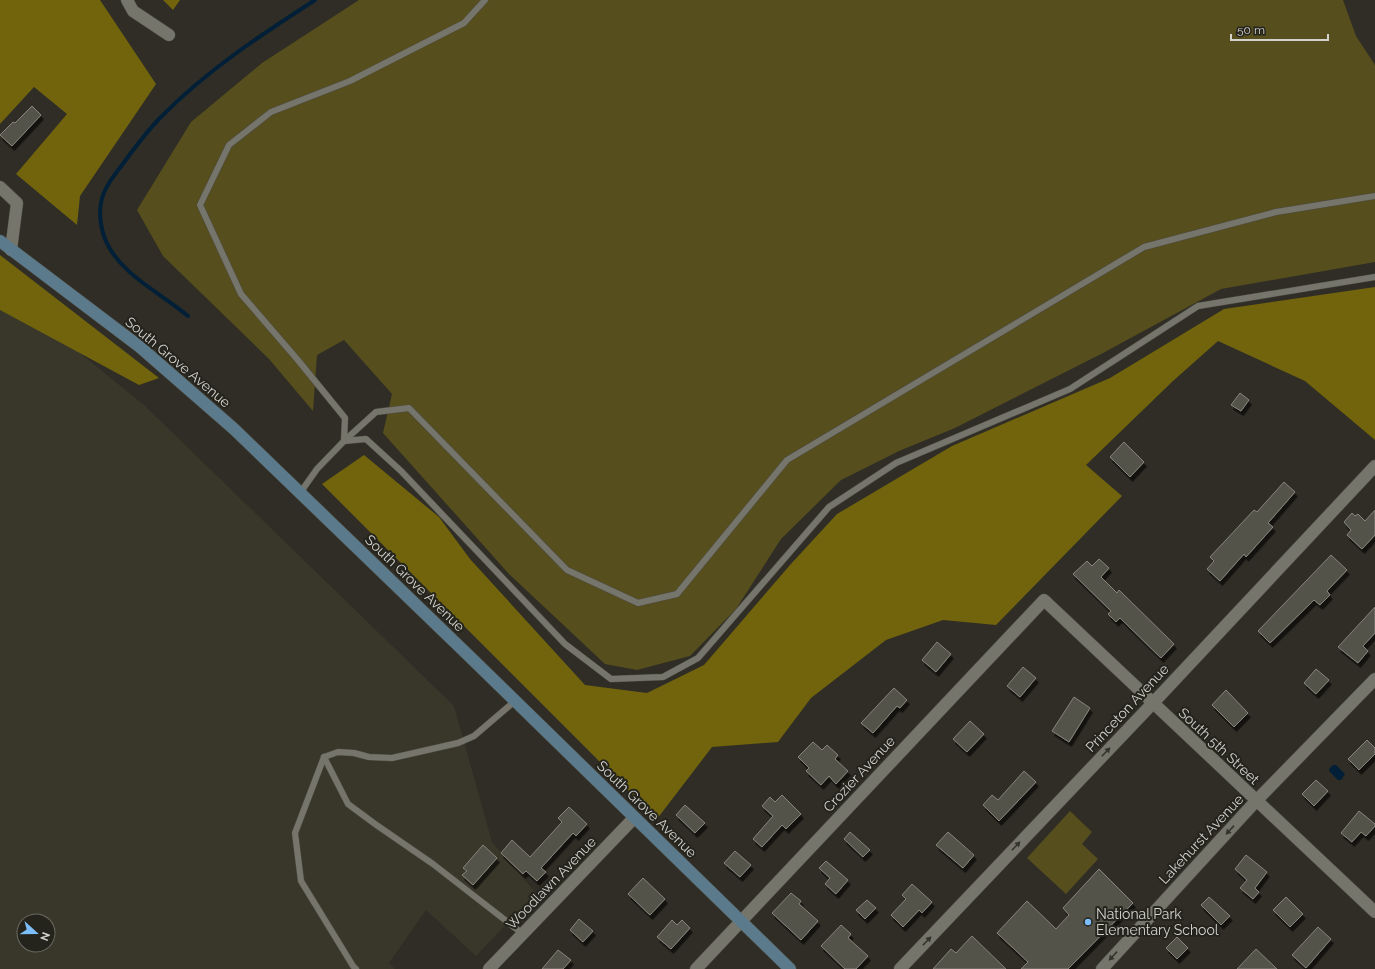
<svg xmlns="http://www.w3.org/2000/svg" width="1375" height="969" font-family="Raleway,sans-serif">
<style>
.built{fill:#393729;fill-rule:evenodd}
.green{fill:#574e1d}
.forest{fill:#71640d}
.water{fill:#012038}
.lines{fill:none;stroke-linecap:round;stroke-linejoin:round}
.stream{stroke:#012038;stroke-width:4}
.building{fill:#535249;stroke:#87857c;filter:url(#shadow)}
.lane-casing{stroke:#4c4b43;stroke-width:7}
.street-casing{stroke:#4c4b43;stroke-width:13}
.secondary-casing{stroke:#4c4b43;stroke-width:13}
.lane{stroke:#76756b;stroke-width:6}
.street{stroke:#76756b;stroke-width:12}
.secondary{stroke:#5b7b8c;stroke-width:12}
.oneway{fill:#35342c}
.poi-dot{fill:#7cbef9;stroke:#25241c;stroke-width:1.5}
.labels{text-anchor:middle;stroke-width:4;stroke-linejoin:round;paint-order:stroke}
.street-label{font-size:14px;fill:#d3d2cd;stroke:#25241c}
.poi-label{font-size:14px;fill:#d3d2cd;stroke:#25241c;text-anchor:start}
</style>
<defs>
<filter id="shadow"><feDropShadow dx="2.5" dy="4.5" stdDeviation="0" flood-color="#0009"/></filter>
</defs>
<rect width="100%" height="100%" fill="#2f2d25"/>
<path class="built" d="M0,288L144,405L454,706L492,842L536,893L476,956L426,910L389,963L395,969H0ZM24,921H48V945H24Z"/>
<g class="green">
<path d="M359,0H1343L1356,36L1375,65V262L1221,289L1103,353L955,428L899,451L841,480L781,539L736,609L690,656L637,670L605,664L509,574L383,433L392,394L344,340L317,355L313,411L269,359L163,256L137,210L191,122L262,63Z"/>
<path d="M1070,811L1092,832L1082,844L1098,859L1066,894L1027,858Z"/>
</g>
<g class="forest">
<path d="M0,0H100L156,84L80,196L77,225L16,174L67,114L34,87L0,124Z"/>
<path d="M163,0H180L173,10Z"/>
<path d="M0,255L159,378L139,385L0,310Z"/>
<path d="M1375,287V440L1305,381L1218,341L1173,381L1086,465L1122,496L996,625L943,620L886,640L811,698L778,742L712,747L657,819L322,484L364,455L439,517L470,559L585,685L647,693L704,665L790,565L837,514L952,446L1110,378L1224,309Z"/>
</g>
<path class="water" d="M1333,765H1336L1345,774L1341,780H1338L1330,772L1329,769Z"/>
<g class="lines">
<path class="stream" d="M188,316C161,293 119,274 105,239C101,228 99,214 101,203C103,188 116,173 125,161C136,146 148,130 161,117C207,70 261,35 315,0"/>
</g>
<g class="building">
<path d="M32,106L41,115L12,146L0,135L13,122L15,123Z"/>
<path d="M1240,393L1249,400L1241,411L1231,405Z"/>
<path d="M1124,442L1144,462L1130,477L1110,457Z"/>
<path d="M1284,482L1295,492L1268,523L1273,527L1246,557L1244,554L1220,581L1207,569L1214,561L1210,557L1254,510L1257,512Z"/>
<path d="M1375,510V535L1362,549L1347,535L1351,530L1344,522L1352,513L1355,516L1358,514L1365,521Z"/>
<path d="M1331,555L1347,570L1327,591L1330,595L1320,605L1314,600L1270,643L1258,631Z"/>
<path d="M1099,559L1109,568L1101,577L1117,593L1119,590L1174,644L1161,658L1120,618L1116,622L1108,614L1111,611L1073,574L1087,561L1092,566Z"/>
<path d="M1375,607V633L1363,646L1368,651L1358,663L1338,647Z"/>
<path d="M937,642L951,654L936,672L922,660Z"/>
<path d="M1023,667L1036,678L1020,697L1007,686Z"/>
<path d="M1316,669L1329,680L1316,694L1304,683Z"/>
<path d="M894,688L907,700L900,708L897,706L873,733L861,723Z"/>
<path d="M1226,690L1248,713L1234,727L1212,705Z"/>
<path d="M1074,697L1090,708L1069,742L1052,731Z"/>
<path d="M970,721L984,734L967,752L953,739Z"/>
<path d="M1367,740L1375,748V754L1359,770L1348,759Z"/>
<path d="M813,742L822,750L827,745L838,755L835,759L848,771L836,784L829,776L821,785L806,771L809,768L798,757Z"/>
<path d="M1024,771L1036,782L999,821L983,805L992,795L998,800Z"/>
<path d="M1316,780L1328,791L1314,806L1302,794Z"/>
<path d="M782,795L801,814L786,829L782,825L762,847L753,839L773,816L762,806L770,797L775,802Z"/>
<path d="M685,805L705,823L695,833L676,815Z"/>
<path d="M569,807L587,824L576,836L573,833L541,868L546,872L537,881L526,871L523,874L501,853L512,840L530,857L562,822L558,818Z"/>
<path d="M1359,811L1375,824V826L1366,836L1361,832L1352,842L1341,833Z"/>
<path d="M850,832L870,850L863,857L844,839Z"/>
<path d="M948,832L974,855L963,868L936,845Z"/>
<path d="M483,845L497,858L473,885L462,875L467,871L463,868Z"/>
<path d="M735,851L751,865L740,877L724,863Z"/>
<path d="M1246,855L1267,872L1255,888L1259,892L1253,899L1240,888L1247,880L1235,869Z"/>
<path d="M826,861L848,880L836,894L825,884L830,878L819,868Z"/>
<path d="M1099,869L1133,903L1068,969H1021L1028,962L997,933L1027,901L1056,929L1069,915L1063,908Z"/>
<path d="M643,878L665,899L650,915L628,894Z"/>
<path d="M912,884L932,902L922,913L919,910L903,927L891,915L906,899L902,895Z"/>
<path d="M791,893L801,901L799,904L818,921L801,940L772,913Z"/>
<path d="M1209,897L1230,916L1221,925L1201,905Z"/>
<path d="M1286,897L1303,914L1290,927L1273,910Z"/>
<path d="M867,900L876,908L865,919L856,910Z"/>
<path d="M579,919L593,931L583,942L570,930Z"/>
<path d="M672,920L677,925L682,920L690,928L671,949L657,937Z"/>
<path d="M841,925L851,934L848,938L868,956L856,969H845L821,946Z"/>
<path d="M1318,927L1331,939L1306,968L1292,955Z"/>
<path d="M972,936L1006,969H933L951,949L956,953Z"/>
<path d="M1177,937L1188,948L1177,959L1166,948Z"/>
<path d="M1256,949L1277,969H1237Z"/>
<path d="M558,950L571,960L563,969H542Z"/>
</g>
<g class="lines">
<g class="lane-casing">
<g id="lane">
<path d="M344,441L376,412L409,408L567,570L638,603L677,594L787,460L1144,247L1276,212L1375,196"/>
<path d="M344,441L345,418L297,359L241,294L200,205L229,145L271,112L350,81L464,23L485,0"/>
<path d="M300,493L317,469L344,441L366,439L401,471L565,644L611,679L663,677L698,658L829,507L896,463L1070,389L1198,306L1375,277"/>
<path d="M324,757L348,804L375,824L433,864L523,934"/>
<path d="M324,757L295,833L301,881L353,966L356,969"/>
<path d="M324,757L338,752L354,753L369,757L392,758L458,743L474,736L515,701"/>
</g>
</g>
<g class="street-casing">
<g id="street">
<path d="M127,0L133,11L169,35"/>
<path d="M0,187L17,203L11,250"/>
<path d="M489,969L634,818"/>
<path d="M696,969L1044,600L1375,912"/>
<path d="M900,969L1153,703L1375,466"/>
<path d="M1102,969L1256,801L1375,679"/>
</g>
</g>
<g class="secondary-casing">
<path id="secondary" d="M0,241L140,347L234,429L467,654L790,969"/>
</g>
<use href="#lane" class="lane"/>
<use href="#street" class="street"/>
<use href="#secondary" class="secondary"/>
</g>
<defs><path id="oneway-solid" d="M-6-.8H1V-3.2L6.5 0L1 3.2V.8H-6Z"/></defs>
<g class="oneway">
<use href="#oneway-solid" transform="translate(1106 752) rotate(-46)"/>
<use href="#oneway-solid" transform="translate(1230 830) rotate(133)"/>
<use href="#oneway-solid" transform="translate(1016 846) rotate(-46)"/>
<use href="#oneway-solid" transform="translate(927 941) rotate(-46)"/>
<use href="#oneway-solid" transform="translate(1113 956) rotate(133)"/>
</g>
<circle class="poi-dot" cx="1088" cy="922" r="4"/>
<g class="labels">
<g class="street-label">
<text transform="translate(178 362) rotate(40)" y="5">South Grove Avenue</text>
<text transform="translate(415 583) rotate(44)" y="5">South Grove Avenue</text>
<text transform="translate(1127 708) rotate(-47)" y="5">Princeton Avenue</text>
<text transform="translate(1219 746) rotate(43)" y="5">South 5th Street</text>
<text transform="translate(859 774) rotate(-47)" y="5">Crozier Avenue</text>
<text transform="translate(647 809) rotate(44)" y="5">South Grove Avenue</text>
<text transform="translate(1201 839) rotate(-47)" y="5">Lakehurst Avenue</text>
<text transform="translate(551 883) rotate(-46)" y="5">Woodlawn Avenue</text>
</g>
<g class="poi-label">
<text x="1096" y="919">National Park<tspan x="1096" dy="16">Elementary School</tspan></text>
</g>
</g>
<g transform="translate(36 933) rotate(111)"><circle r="19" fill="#25241c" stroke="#6b6a63"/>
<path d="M0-3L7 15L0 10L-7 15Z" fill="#7cbef9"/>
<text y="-6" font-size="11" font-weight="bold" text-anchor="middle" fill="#d3d2cd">N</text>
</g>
<path d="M1231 34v6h97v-6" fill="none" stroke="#d3d2cd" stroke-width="2"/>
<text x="1237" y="34" font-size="12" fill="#d3d2cd" stroke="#25241c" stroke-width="3" paint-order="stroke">50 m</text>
</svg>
